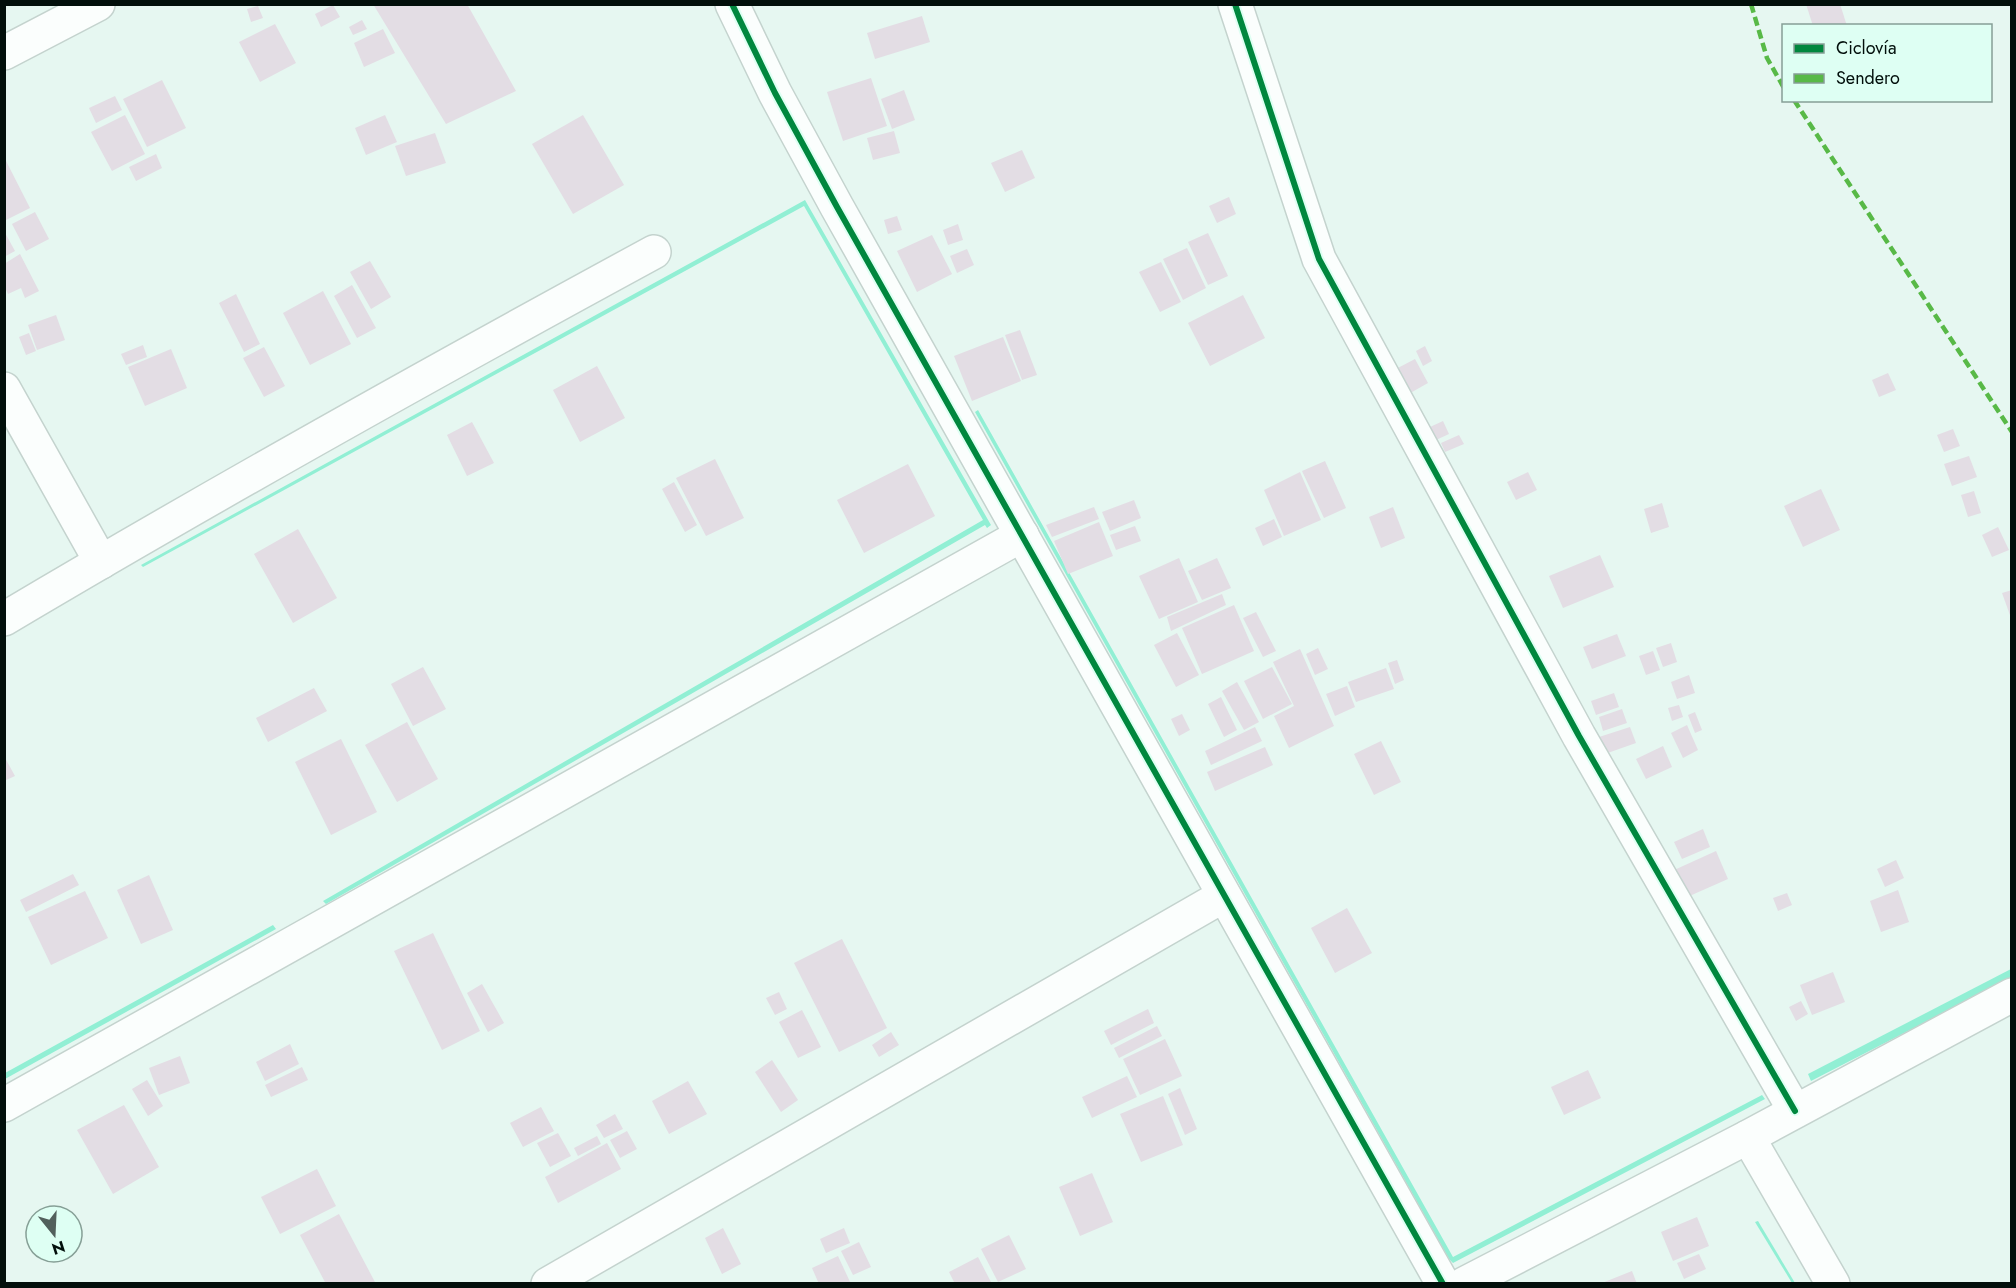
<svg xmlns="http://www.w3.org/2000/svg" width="2016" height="1288" font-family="Jost,sans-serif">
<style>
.water{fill:#91efd4}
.building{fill:#e3dde4}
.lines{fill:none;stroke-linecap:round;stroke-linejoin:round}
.street-casing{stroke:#c4d3ce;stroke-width:36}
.street{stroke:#fbfefd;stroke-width:33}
.quiet{stroke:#58b947;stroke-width:4.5;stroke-dasharray:9 4.5;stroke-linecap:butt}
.cycleway-casing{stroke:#defff3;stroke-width:10}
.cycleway{stroke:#00873e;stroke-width:6}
</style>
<rect width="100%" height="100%" fill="#e6f7f1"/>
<g class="water">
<path d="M805,200L991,525L987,528L985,525L326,904L323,901L983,520L804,206L143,567L141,565Z"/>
<path d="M978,410L1453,1257L1762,1095L1765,1099L1453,1263L1449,1259L975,412Z"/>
<path d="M273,925L276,929L5,1079V1073Z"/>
<path d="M2011,969V978L1811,1081L1808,1074Z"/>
<path d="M1758,1221L1795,1283H1792L1755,1222Z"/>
</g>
<g class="building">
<path d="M373,4H467L516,91L446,124Z"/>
<path d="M1806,4H1840L1847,26H1813Z"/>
<path d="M333,5L340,17L321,27L315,14Z"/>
<path d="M258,6L263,18L251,22L247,9Z"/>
<path d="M922,16L930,42L875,59L867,33Z"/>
<path d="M362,20L367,29L353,35L349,27Z"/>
<path d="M275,24L296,63L260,82L239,42Z"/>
<path d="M383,29L395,53L364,67L354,43Z"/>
<path d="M871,78L887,126L843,141L827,92Z"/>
<path d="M162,80L186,128L147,147L123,99Z"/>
<path d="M904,90L915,120L892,129L881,99Z"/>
<path d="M115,96L122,110L96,123L89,108Z"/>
<path d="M125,115L145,154L112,171L91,132Z"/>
<path d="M385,115L397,142L366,155L355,128Z"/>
<path d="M583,115L624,185L573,214L532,144Z"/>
<path d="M894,131L900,153L873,160L867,138Z"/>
<path d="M435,133L446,163L406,176L395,146Z"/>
<path d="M1022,150L1035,178L1005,192L991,163Z"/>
<path d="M156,154L162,168L136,181L129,167Z"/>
<path d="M4,157L30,208L4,221Z"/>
<path d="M1229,197L1236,214L1217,223L1209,206Z"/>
<path d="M35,212L49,239L26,251L12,224Z"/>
<path d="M897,216L902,230L888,234L884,220Z"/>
<path d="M958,224L963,240L948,245L943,230Z"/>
<path d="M4,231L15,251L4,257Z"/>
<path d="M1208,233L1228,276L1208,285L1188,242Z"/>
<path d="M932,235L952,274L917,292L897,251Z"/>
<path d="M1187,248L1206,288L1183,300L1163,259Z"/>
<path d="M967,249L974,265L957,273L950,256Z"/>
<path d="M20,254L39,291L25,298L21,288L8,294L4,285V264Z"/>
<path d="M370,261L391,297L371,309L350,272Z"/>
<path d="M1161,262L1181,302L1160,312L1139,272Z"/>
<path d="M352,285L376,328L357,338L334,296Z"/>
<path d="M323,291L351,344L310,365L283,313Z"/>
<path d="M236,294L260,344L244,352L219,303Z"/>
<path d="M1243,295L1265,338L1210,366L1188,323Z"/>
<path d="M56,315L65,340L37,350L28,325Z"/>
<path d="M1020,330L1037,375L1022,380L1005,335Z"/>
<path d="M29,333L36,351L26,355L19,337Z"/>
<path d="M1003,337L1021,381L972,401L954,356Z"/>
<path d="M143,345L147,357L126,365L121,354Z"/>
<path d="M1425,346L1432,361L1423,366L1416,351Z"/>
<path d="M264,347L285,386L264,397L243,358Z"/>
<path d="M171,349L187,388L145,406L128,367Z"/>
<path d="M1415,359L1428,383L1405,396L1392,371Z"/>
<path d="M597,366L625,418L580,442L553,390Z"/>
<path d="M1888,373L1896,390L1879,397L1872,380Z"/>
<path d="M1443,421L1449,434L1436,440L1430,427Z"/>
<path d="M472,422L494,463L467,476L447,435Z"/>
<path d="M1953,429L1960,446L1944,452L1937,435Z"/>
<path d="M1459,435L1464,444L1445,452L1441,443Z"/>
<path d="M1969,456L1977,477L1952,486L1944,464Z"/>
<path d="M715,459L744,518L706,536L676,478Z"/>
<path d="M1325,461L1346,508L1324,518L1302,471Z"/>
<path d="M908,464L935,516L864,553L837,500Z"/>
<path d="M1300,472L1321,520L1284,536L1264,490Z"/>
<path d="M1528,472L1537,490L1516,500L1507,482Z"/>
<path d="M674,482L697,525L685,532L662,489Z"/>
<path d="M1821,489L1840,530L1803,547L1784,506Z"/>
<path d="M1974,491L1981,513L1968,517L1961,495Z"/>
<path d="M1134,500L1141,518L1110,531L1102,512Z"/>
<path d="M1662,503L1669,527L1651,533L1644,509Z"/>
<path d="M1094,507L1099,519L1052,537L1046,525Z"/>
<path d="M1393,507L1405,538L1381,548L1369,517Z"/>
<path d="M1274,519L1282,537L1263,546L1255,528Z"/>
<path d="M1099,522L1113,556L1068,574L1054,541Z"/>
<path d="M1135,526L1141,541L1116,550L1110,535Z"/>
<path d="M1998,527L2009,550L1992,557L1982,535Z"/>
<path d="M298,529L337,598L293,623L254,554Z"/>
<path d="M1600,555L1614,587L1563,608L1549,576Z"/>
<path d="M1179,558L1198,602L1159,619L1139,576Z"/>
<path d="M1217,558L1231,588L1202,600L1188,571Z"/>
<path d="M2012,590V618H2011L2002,593Z"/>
<path d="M1222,594L1226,605L1171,631L1167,617Z"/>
<path d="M1234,605L1254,651L1202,674L1182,628Z"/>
<path d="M1256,612L1276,651L1263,657L1243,618Z"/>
<path d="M1177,633L1199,675L1176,687L1154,645Z"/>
<path d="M1617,634L1626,656L1592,669L1583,647Z"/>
<path d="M1671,643L1677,662L1663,667L1656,648Z"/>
<path d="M1318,648L1328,669L1315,675L1306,654Z"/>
<path d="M1300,649L1334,726L1289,748L1274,716L1294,706L1273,662Z"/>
<path d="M1653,651L1660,670L1646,675L1639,656Z"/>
<path d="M1397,660L1404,680L1395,684L1388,663Z"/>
<path d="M423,667L446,709L413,726L391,684Z"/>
<path d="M1272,667L1292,704L1263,719L1244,681Z"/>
<path d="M1386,668L1394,689L1356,702L1348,682Z"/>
<path d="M1689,675L1695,693L1677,699L1671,682Z"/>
<path d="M1237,682L1259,722L1244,730L1222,691Z"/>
<path d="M1347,686L1355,707L1335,716L1326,694Z"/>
<path d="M314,688L327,711L268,742L256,718Z"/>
<path d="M1614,693L1619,707L1596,715L1591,701Z"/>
<path d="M1221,697L1237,730L1224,737L1208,704Z"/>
<path d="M1679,705L1683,717L1672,721L1668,708Z"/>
<path d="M1622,709L1627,723L1603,731L1599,717Z"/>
<path d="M1695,712L1702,730L1695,733L1688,715Z"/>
<path d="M1182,714L1190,730L1179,736L1171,719Z"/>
<path d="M407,722L438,779L397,802L365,745Z"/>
<path d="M1687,725L1698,750L1683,758L1671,733Z"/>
<path d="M1255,727L1262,741L1211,765L1205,751Z"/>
<path d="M1630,727L1636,743L1602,755L1596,738Z"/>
<path d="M341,739L377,812L331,835L295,762Z"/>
<path d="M1381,741L1401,782L1374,795L1354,754Z"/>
<path d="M1663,746L1672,767L1646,779L1636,759Z"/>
<path d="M1265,747L1273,765L1215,791L1207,772Z"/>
<path d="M4,756L15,776L4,781Z"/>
<path d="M1703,829L1710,847L1682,859L1674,842Z"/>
<path d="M1716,851L1728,879L1685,898L1672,871Z"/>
<path d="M1896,860L1904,878L1885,887L1877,869Z"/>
<path d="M73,874L79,885L26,912L20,900Z"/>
<path d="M149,875L173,930L141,944L117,890Z"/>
<path d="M1898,890L1909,922L1881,932L1870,901Z"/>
<path d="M85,891L108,938L51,965L28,917Z"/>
<path d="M1787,893L1792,905L1778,911L1773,898Z"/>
<path d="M1347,908L1372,953L1335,973L1311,928Z"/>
<path d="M433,933L480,1031L442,1050L394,951Z"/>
<path d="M842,939L887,1028L839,1052L794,963Z"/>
<path d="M1833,972L1845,1002L1812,1015L1800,985Z"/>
<path d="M482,984L504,1023L488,1032L467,993Z"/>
<path d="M779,992L787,1009L775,1015L766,998Z"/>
<path d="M1801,1001L1808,1014L1796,1021L1789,1007Z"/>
<path d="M1148,1009L1154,1023L1111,1045L1104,1031Z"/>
<path d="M802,1010L821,1047L798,1058L779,1022Z"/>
<path d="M1157,1026L1162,1036L1119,1058L1114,1048Z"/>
<path d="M891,1032L899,1045L879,1057L872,1045Z"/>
<path d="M1165,1039L1182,1076L1140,1095L1123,1059Z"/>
<path d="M290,1044L299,1064L265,1081L256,1062Z"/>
<path d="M180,1056L190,1083L159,1095L149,1068Z"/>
<path d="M772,1060L798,1100L781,1112L755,1072Z"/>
<path d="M302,1067L308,1080L271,1097L265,1085Z"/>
<path d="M1588,1070L1601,1098L1564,1115L1551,1087Z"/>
<path d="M1127,1076L1137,1097L1092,1118L1082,1097Z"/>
<path d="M147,1080L163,1106L148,1116L132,1089Z"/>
<path d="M688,1081L707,1114L669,1134L652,1101Z"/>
<path d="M1180,1088L1197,1129L1185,1135L1168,1094Z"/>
<path d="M1163,1096L1183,1145L1141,1162L1120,1114Z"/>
<path d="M124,1105L159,1167L113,1194L77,1130Z"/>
<path d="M541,1107L554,1131L523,1147L510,1123Z"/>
<path d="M615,1114L623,1129L604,1138L596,1125Z"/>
<path d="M627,1131L637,1149L620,1158L610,1140Z"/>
<path d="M558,1133L571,1156L550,1167L537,1143Z"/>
<path d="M597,1136L601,1144L578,1156L574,1148Z"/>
<path d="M607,1143L621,1169L558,1203L545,1177Z"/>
<path d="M317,1169L336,1206L280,1234L261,1197Z"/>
<path d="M1092,1173L1113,1222L1080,1236L1059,1187Z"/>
<path d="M339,1214L376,1284H326L300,1235Z"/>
<path d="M1697,1217L1709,1246L1673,1261L1661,1232Z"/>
<path d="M723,1228L741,1264L722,1274L705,1238Z"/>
<path d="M844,1228L850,1243L826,1253L820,1239Z"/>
<path d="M1009,1235L1026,1269L998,1282L981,1249Z"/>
<path d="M859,1242L871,1267L853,1275L841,1251Z"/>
<path d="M1699,1254L1706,1269L1684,1279L1677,1263Z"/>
<path d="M838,1256L851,1284H819L812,1268Z"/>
<path d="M978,1257L992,1284H955L949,1272Z"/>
<path d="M1632,1271L1637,1284H1602V1283Z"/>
</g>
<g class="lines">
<g class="street-casing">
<g id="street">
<path d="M732,4L775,93L837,207L1443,1284"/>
<path d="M1235,4L1319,259L1579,736L1795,1111"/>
<path d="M4,53L98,4"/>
<path d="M4,389L101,562"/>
<path d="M4,619C218,492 435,371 654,252"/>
<path d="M4,1105L1022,535"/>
<path d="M1748,1137L1833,1284"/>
<path d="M548,1284L1223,896"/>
<path d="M1464,1284L1748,1137L2012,995"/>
</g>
</g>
<use href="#street" class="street"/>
<g class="quiet">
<path d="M1751,4L1767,58L1784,88"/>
<path d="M1794,100L2012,432"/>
</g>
<g class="cycleway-casing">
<g id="cycleway">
<path d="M732,4L775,93L837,207L1443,1284"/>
<path d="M1235,4L1319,259L1579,736L1795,1111"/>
</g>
</g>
<use href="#cycleway" class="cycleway"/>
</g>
<rect width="2016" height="1288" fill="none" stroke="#020f0b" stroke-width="12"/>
<rect x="1782" y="24" width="210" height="78" fill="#defff3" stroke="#869f96" stroke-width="1.5"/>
<rect x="1794" y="44" width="30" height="9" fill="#00873e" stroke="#869f96" stroke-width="1.5"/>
<text x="1836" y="54" font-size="18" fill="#020f0b">Ciclovía</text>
<rect x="1794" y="74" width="30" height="9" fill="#58b947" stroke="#869f96" stroke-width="1.5"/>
<text x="1836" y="84" font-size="18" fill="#020f0b">Sendero</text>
<g transform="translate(54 1234) rotate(162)"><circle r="28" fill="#defff3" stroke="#869f96" stroke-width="1.5"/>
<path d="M0-4.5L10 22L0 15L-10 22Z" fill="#52605c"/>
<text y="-9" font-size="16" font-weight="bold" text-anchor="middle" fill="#020f0b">N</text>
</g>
</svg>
